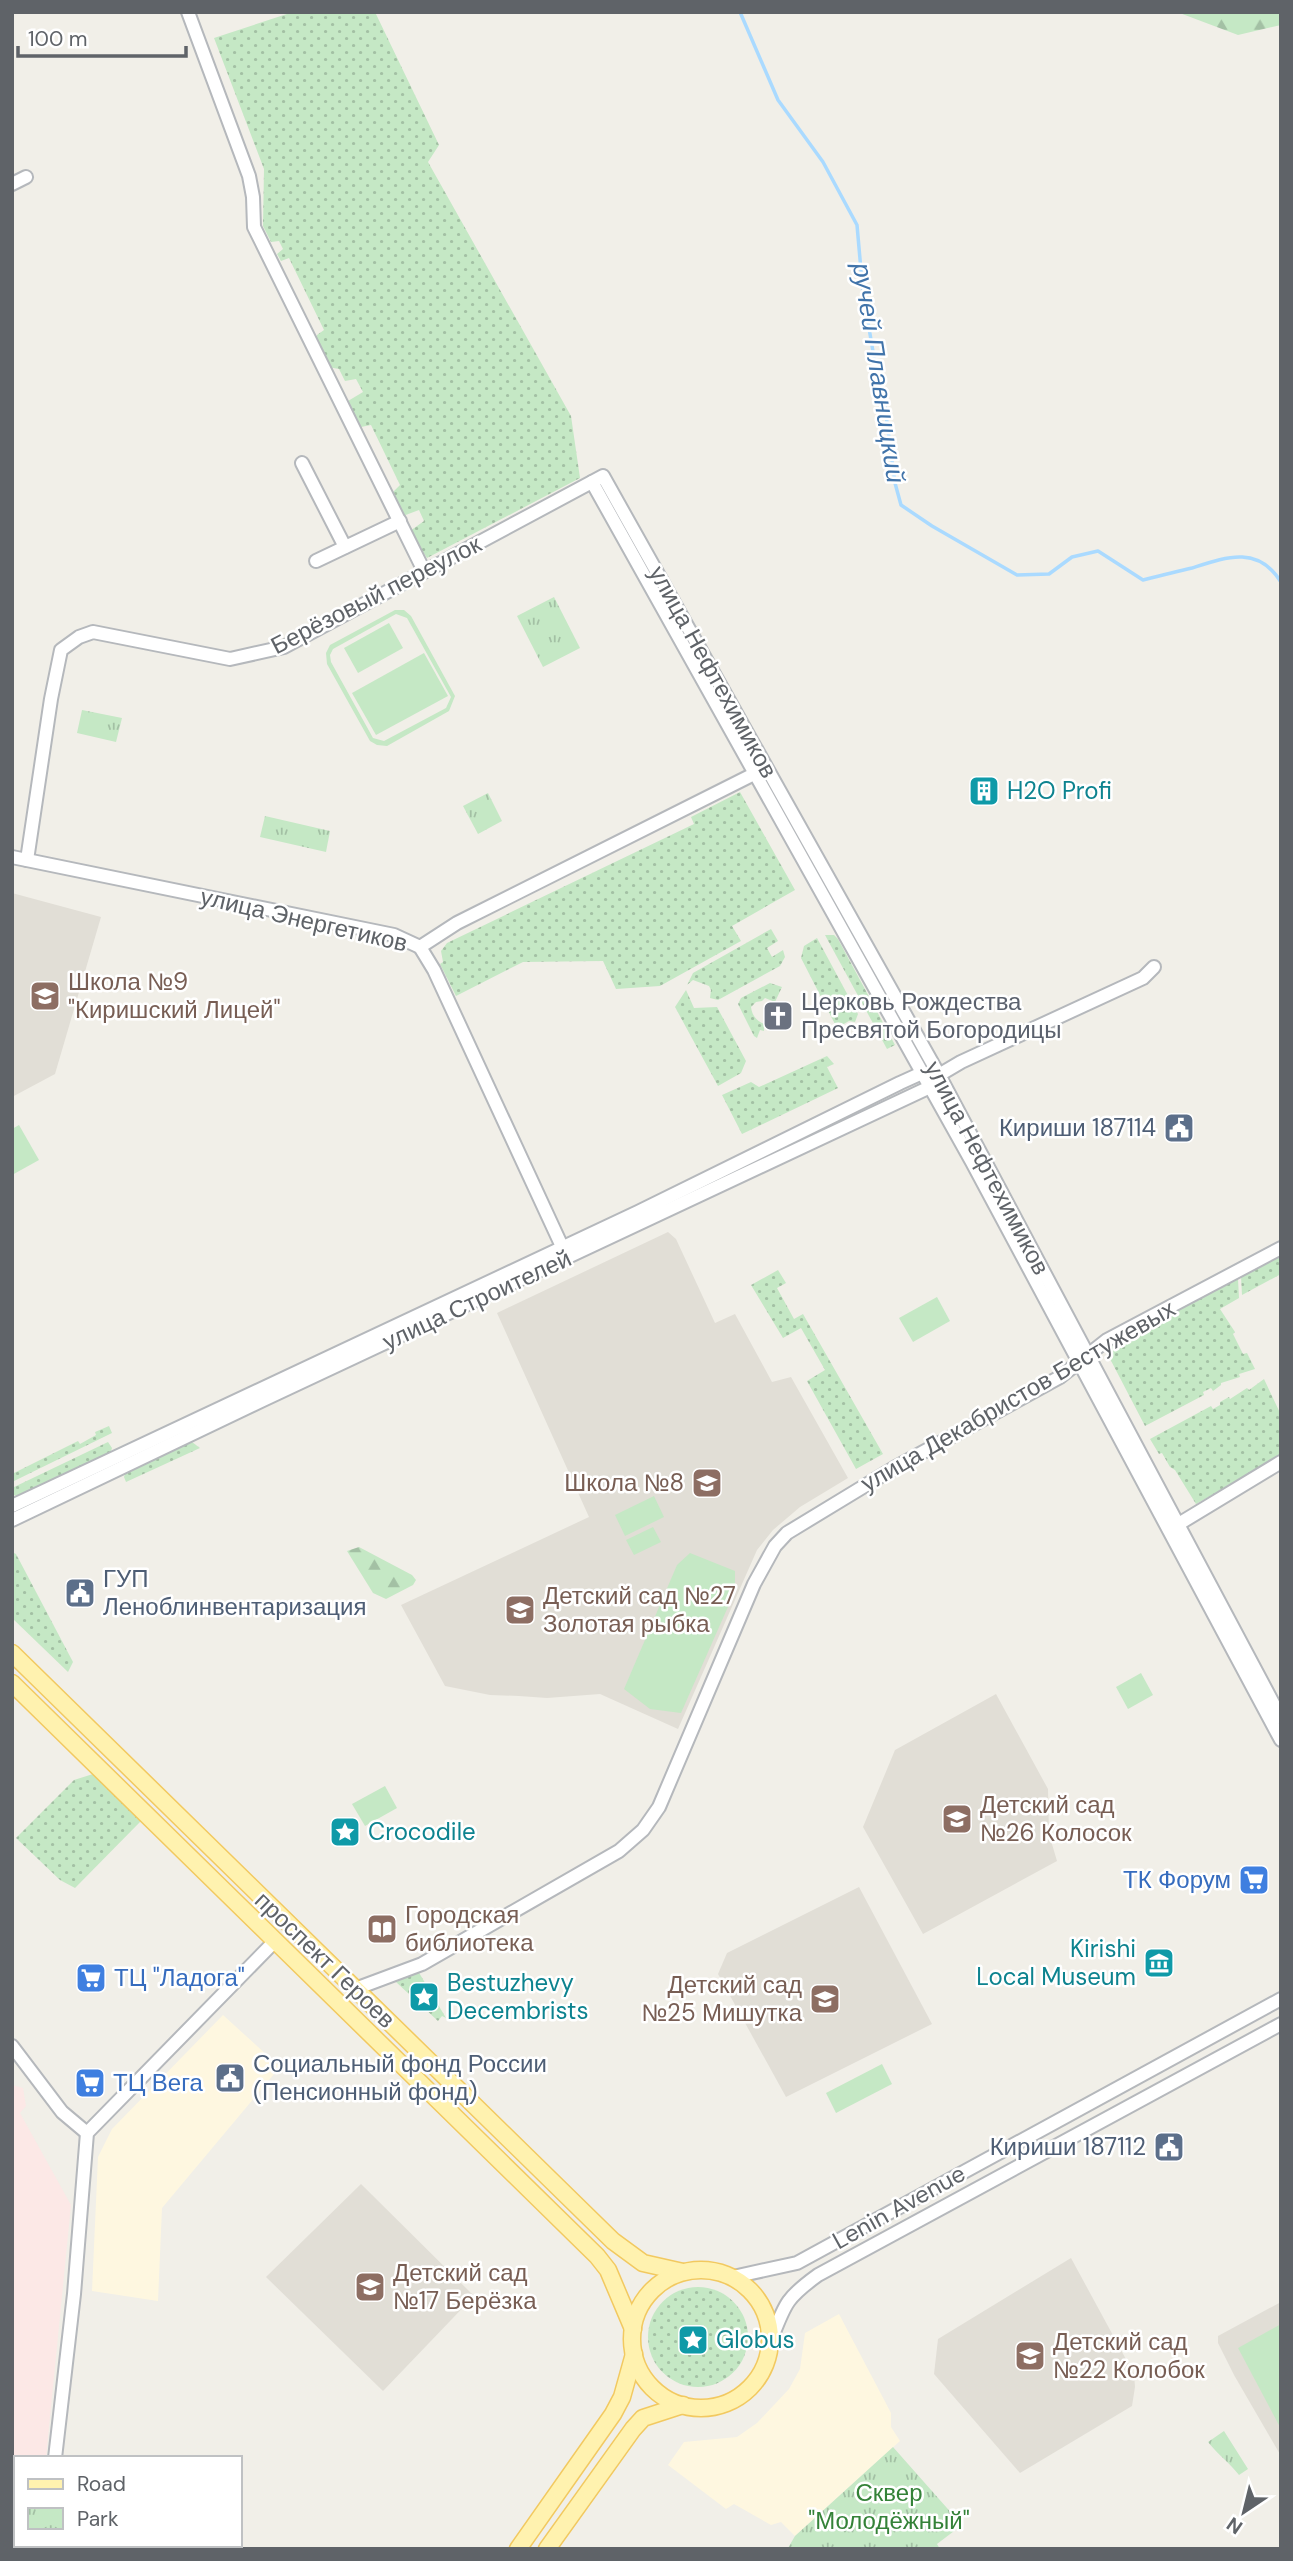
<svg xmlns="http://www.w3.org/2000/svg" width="1293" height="2561" font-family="'DM Sans',sans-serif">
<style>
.commercial{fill:#fef7e0}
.education{fill:#e1ded6}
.medical{fill:#fce8e6}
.grass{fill:url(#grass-dots)}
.forest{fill:url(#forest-firs)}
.park{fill:url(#park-tufts)}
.pitch{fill:#c5e8c5;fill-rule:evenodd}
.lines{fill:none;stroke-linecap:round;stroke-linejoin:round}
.stream{stroke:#aadaff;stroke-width:3.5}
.minor-casing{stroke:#b5b8bc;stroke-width:16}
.major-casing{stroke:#f2c960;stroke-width:19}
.minor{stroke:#fff;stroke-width:12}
.major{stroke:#fff2af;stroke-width:16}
.labels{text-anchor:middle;stroke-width:5;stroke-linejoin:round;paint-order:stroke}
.street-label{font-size:24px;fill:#5f6368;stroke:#fff}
.culture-label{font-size:24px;fill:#0d838f;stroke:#fff;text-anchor:start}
.education-label{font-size:24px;fill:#785e54;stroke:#fff;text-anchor:start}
.worship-label{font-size:24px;fill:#5b616d;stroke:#fff;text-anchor:start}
.service-label{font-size:24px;fill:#4e5e75;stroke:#fff;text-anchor:end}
.shop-label{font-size:24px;fill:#366cbe;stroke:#fff;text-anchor:start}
.park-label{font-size:24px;fill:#348238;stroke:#fff}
.water-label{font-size:26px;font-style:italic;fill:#4174aa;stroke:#fff}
</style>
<defs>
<pattern id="grass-dots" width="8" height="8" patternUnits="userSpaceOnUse" patternTransform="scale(1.75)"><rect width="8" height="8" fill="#c5e8c5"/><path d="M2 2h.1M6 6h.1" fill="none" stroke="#a3c0a4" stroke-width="1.8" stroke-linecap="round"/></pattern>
<pattern id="forest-firs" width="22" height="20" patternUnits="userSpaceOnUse" patternTransform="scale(1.75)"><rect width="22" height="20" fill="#c5e8c5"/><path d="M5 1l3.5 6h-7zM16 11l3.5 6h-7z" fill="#a3c0a4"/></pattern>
<pattern id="park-tufts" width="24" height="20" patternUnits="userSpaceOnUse" patternTransform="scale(1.75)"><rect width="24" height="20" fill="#c5e8c5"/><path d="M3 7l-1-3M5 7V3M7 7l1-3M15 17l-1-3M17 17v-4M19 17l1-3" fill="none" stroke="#a3c0a4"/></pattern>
</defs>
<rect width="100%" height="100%" fill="#f1efe8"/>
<g class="commercial">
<path d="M223,2015L280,2067L162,2208L158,2301L92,2291L98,2157L112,2129Z"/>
<path d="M839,2314L891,2413V2427L900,2441L795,2536L781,2522L771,2525L734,2504L726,2509L668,2465L684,2442L737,2437L757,2423L789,2389L800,2369L805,2333Z"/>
</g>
<g class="education">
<path d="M12,893L101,917L55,1074L12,1097Z"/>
<path d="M668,1232L676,1239L715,1323L735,1314L772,1382L791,1377L848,1478L800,1507L773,1530L757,1550L678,1729L600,1694L547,1698L519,1696L490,1695L445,1686L401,1605L589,1517L497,1313Z"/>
<path d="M996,1694L1048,1789L1049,1834L1057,1861L923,1934L863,1827L895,1750Z"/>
<path d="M859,1887L932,2024L786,2097L718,1974L727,1953Z"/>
<path d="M361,2184L474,2296L383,2391L266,2277Z"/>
<path d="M1071,2258L1134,2374L1135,2387L1132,2406L1020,2473L934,2374L938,2339Z"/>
<path d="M1281,2302V2456L1234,2375L1218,2343V2336Z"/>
</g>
<path class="medical" d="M12,2085L23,2088L26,2106L20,2113L71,2205L46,2458H16V2545L14,2549H12Z"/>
<g class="grass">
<path d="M293,12H375L439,145L428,162L571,416L580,478L427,558L410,531L424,521L419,510L403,516L391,494L400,485L371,425L361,427L348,401L363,392L356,379L345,381L339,369L328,367L315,343L317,335L324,330L289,258L281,261L277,254L283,249L279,241L271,242L263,226L264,169L214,38Z"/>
<path d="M740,792L795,890L732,926L741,941L660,986L616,989L603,961L523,962L456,996L440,964L443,962L441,951L447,943L694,824L691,817Z"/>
<path d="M771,929L778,941L767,948L772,957L783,950L785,957L780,966L718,1000L710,998L711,990L709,986L693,980L687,985L693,973Z"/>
<path d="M825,935H834L838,939L895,1045L887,1049Z"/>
<path d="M817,938L858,1014L855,1022L849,1021L837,1028L801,958L804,946Z"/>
<path d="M770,983L782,987L775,1002L765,998L762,1001L756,1002L751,1007C752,1016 757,1021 764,1024V1031L760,1030L757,1038L754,1036L738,1004L741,998Z"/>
<path d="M686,990L694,1008L717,1007L746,1061L741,1073L718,1086L675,1007Z"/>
<path d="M827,1056L834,1064L827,1067L838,1088L742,1134L722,1095L751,1082L759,1087Z"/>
<path d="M1281,1256V1274L1242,1295L1241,1277Z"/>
<path d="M778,1270L786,1283L777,1288L794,1319L803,1314L883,1454L856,1469L807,1381L825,1370L801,1328L783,1338L751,1285Z"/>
<path d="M1238,1279L1239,1298L1220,1309L1235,1332L1233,1334L1243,1354L1247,1353L1255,1369L1239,1374L1240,1377L1221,1383V1385L1213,1391L1211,1388L1203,1392L1204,1395L1145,1426L1107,1353L1113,1345L1122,1339Z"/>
<path d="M1264,1379L1281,1415V1456L1196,1504L1175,1470L1170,1467L1162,1453L1159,1454L1150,1439L1211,1406L1213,1409L1220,1405V1402L1229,1397L1230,1399L1247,1388L1249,1390Z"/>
<path d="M109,1426L112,1433L12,1482V1474L78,1441L80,1444L96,1435L95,1432Z"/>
<path d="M108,1442L112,1448L110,1454L21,1496L12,1495V1488Z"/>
<path d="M192,1442L200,1448L126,1482L124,1477L126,1471Z"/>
<path d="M12,1552L16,1554L73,1662L68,1672L12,1618Z"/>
<path d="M93,1774L141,1821L75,1888L60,1880L16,1838L74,1780Z"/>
<path d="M418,1971L446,2018L442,2016L438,2021L396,1982Z"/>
<circle cx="698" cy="2337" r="50"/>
</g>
<g class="forest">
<path d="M1177,12H1281V25L1238,35Z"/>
<path d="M359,1547L412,1575L416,1580L413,1585L386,1599L373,1593L347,1551Z"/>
</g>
<g class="park">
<path d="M554,597L580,648L543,667L517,616Z"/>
<path d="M82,710L122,718L116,742L77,733Z"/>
<path d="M488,793L502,821L478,834L463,806Z"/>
<path d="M265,816L330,831L326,852L260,837Z"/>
<path d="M1224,2431L1248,2469L1239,2475C1229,2462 1218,2455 1208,2442Z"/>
<path d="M893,2447L962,2525L937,2544L940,2549L788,2548L795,2536Z"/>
</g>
<g class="pitch">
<path d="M395,610H404L411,616L455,696L449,711L387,746L377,745L370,741L327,664L326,653L330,645ZM396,614L407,618L451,697L446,708L384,741L373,738L331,662L330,655L333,649Z"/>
<path d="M389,623L403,648L358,673L344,648Z"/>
<path d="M424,653L448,696L376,735L352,693Z"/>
<path d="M19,1125L39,1160L12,1175V1129Z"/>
<path d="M937,1297L950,1321L913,1342L899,1318Z"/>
<path d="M654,1496L664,1517L625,1536L615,1515Z"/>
<path d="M653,1527L661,1542L634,1555L626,1540Z"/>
<path d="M690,1553L735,1571V1591L681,1713L650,1709L624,1689L677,1565Z"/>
<path d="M1141,1673L1153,1695L1128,1709L1116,1687Z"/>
<path d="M385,1786L397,1808L365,1826L352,1804Z"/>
<path d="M882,2064L892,2084L836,2113L826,2093Z"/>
<path d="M1281,2324V2429L1238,2348Z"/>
</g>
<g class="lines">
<path class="stream" d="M740,12L778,100L823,162L857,225L863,293L877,375L885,407L895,483L901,505L932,526L1017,575L1049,574L1072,557L1098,551L1143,580C1159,576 1175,572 1192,568C1226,557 1258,545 1281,582"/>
<g class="minor-casing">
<g id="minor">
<path d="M188,12L249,176L253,197L254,227L424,571"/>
<path d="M12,184L26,177"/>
<path d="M302,463L345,547"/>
<path d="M592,482L972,1162L1281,1740"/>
<path d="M316,561L400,521"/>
<path d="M12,857L394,935L420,947L457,923L760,771"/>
<path d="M27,860L51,699L61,650L79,637L93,632L230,659L284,647L603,476L939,1075L1281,1718"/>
<path d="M420,947L434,970L565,1253"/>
<path d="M12,1506L638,1212L900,1083L922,1073L928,1074"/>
<path d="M12,1520L263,1400L930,1087L939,1075L961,1062L1143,978L1154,967"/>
<path d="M1177,1525L1281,1462"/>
<path d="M355,1989L422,1964L619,1851L643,1830L659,1807L754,1584L775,1546L787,1533L894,1468L1060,1377L1107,1340L1281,1248"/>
<path d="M12,2046L62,2112L87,2133"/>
<path d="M733,2277L797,2263L1281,1999"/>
<path d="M771,2340C785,2304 786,2298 818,2275L1281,2024"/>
<path d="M55,2458L74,2294L87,2133L275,1941"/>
<path d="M28,2549L30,2545"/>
</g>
</g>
<g class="major-casing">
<g id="major">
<path d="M12,1653L613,2241L643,2263L683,2272"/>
<path d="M12,1683L597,2256L608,2270L633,2329"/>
<circle cx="701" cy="2339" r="69"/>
<path d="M518,2549L613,2414L622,2397L634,2354"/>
<path d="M547,2549L633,2429L643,2418L683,2405"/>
</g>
</g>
<use href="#minor" class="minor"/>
<use href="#major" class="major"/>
</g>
<defs>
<g id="building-square" transform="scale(1.575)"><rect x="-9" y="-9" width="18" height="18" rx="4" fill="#0f9aa8" stroke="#fff"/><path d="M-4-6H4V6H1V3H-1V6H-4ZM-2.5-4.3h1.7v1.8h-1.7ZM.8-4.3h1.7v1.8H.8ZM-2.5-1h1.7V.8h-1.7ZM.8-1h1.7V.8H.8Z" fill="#fff"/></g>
<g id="school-square" transform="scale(1.575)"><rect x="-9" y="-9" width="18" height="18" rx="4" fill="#8d6e63" stroke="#fff"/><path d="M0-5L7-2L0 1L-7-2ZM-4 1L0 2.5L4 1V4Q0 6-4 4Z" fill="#fff"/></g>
<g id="church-square" transform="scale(1.575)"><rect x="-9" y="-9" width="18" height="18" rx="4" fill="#6b7280" stroke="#fff"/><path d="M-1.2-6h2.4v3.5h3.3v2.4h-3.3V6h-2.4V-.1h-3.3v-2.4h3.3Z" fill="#fff"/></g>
<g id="civic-square" transform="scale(1.575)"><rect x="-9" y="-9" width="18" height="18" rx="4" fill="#5c6f8a" stroke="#fff"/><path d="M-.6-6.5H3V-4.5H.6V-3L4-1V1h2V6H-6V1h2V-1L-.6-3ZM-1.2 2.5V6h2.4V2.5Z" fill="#fff"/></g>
<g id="sight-square" transform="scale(1.575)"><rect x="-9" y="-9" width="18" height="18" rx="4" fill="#0f9aa8" stroke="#fff"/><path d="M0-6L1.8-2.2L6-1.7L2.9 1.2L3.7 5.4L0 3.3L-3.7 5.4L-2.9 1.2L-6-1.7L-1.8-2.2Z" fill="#fff"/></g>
<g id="supermarket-square" transform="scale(1.575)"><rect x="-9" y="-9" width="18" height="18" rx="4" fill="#3f7fe0" stroke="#fff"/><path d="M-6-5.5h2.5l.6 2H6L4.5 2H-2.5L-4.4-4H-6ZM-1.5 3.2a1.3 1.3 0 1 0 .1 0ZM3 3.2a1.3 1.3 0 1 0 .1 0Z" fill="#fff"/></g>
<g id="library-square" transform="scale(1.575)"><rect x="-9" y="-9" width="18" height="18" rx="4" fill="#8d6e63" stroke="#fff"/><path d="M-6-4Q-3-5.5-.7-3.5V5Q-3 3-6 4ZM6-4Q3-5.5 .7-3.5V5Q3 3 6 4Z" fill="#fff"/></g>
<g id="museum-square" transform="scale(1.575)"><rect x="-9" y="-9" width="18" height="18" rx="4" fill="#0f9aa8" stroke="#fff"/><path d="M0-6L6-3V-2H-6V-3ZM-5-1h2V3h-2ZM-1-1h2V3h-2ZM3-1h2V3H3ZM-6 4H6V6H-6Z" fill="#fff"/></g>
</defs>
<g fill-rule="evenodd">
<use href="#building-square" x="984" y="791"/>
<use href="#school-square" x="45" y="996"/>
<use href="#church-square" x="778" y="1016"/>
<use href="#civic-square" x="1179" y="1128"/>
<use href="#school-square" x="707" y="1483"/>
<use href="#civic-square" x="80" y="1593"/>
<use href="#school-square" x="520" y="1610"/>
<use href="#school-square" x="957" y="1819"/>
<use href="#sight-square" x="345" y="1832"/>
<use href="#supermarket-square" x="1254" y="1880"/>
<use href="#library-square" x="382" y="1929"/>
<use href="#museum-square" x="1159" y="1963"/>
<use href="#supermarket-square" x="91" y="1978"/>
<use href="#sight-square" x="424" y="1997"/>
<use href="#school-square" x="825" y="1999"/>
<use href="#civic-square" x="230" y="2078"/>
<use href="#supermarket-square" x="90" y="2083"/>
<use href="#civic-square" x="1169" y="2147"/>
<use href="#school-square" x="370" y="2287"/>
<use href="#sight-square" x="693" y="2340"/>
<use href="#school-square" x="1030" y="2356"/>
</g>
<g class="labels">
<g class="street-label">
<text transform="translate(376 595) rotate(-27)" y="8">Берёзовый переулок</text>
<text transform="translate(713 672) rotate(61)" y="8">улица Нефтехимиков</text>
<text transform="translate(304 920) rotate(13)" y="8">улица Энергетиков</text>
<text transform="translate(987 1168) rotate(62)" y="8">улица Нефтехимиков</text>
<text transform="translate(477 1300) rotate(-25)" y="8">улица Строителей</text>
<text transform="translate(1018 1396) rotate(-30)" y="8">улица Декабристов Бестужевых</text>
<text transform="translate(325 1960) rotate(44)" y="8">проспект Героев</text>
<text transform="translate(899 2207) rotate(-29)" y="8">Lenin Avenue</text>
</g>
<g class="culture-label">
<text x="1007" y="799">H2O Profi</text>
<text x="368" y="1840">Crocodile</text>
<text x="1136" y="1957" text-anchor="end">Kirishi<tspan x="1136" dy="28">Local Museum</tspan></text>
<text x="447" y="1991">Bestuzhevy<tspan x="447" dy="28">Decembrists</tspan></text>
<text x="716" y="2348">Globus</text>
</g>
<g class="education-label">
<text x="68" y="990">Школа №9<tspan x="68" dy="28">"Киришский Лицей"</tspan></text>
<text x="684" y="1491" text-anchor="end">Школа №8</text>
<text x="543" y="1604">Детский сад №27<tspan x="543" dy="28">Золотая рыбка</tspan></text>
<text x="980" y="1813">Детский сад<tspan x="980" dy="28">№26 Колосок</tspan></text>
<text x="405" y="1923">Городская<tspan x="405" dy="28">библиотека</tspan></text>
<text x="802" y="1993" text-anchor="end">Детский сад<tspan x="802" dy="28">№25 Мишутка</tspan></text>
<text x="393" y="2281">Детский сад<tspan x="393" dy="28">№17 Берёзка</tspan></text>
<text x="1053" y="2350">Детский сад<tspan x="1053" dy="28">№22 Колобок</tspan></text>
</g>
<g class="worship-label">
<text x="801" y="1010">Церковь Рождества<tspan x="801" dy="28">Пресвятой Богородицы</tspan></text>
</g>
<g class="service-label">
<text x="1156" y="1136">Кириши 187114</text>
<text x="103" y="1587" text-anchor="start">ГУП<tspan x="103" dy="28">Леноблинвентаризация</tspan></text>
<text x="253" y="2072" text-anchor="start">Социальный фонд России<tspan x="253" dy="28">(Пенсионный фонд)</tspan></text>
<text x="1146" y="2155">Кириши 187112</text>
</g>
<g class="shop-label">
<text x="1231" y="1888" text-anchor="end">ТК Форум</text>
<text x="114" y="1986">ТЦ "Ладога"</text>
<text x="113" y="2091">ТЦ Вега</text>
</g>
<g class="park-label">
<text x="889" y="2501">Сквер<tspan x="889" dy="28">"Молодёжный"</tspan></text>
</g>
<g class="water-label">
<text transform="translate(879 373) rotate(81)" y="9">ручей Плавницкий</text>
</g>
</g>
<rect width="1293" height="2561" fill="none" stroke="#5f6368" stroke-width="28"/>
<rect x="14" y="2456" width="228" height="91" fill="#ffffff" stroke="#bfc1c3" stroke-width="2"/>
<rect x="28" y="2479" width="35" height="10" fill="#fff2af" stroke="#bfc1c3" stroke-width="2"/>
<text x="77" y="2491" font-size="21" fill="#5f6368">Road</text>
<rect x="28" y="2508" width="35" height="21" fill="url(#park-tufts)" stroke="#bfc1c3" stroke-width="2"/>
<text x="77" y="2526" font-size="21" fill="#5f6368">Park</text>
<g transform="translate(1244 2512) rotate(215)" stroke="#ffffff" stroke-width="5" paint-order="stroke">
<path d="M0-5L12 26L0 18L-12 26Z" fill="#5f6368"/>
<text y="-10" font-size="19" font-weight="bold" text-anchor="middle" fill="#5f6368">N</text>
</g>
<path d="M18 46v10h168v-10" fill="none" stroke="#5f6368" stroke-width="3.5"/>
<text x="28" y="46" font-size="21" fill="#5f6368" stroke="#ffffff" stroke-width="5" paint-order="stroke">100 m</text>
</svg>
